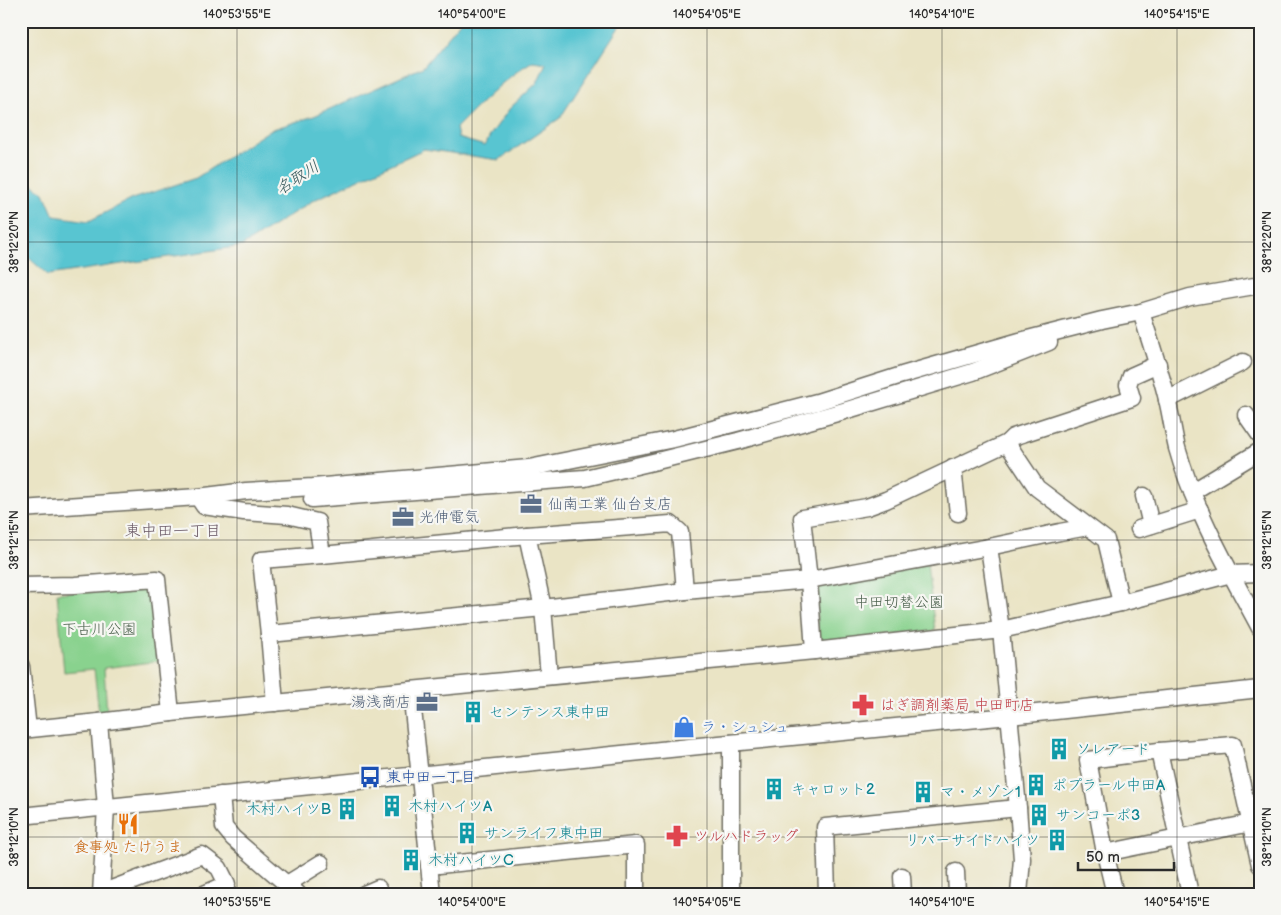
<svg xmlns="http://www.w3.org/2000/svg" width="1281" height="915" font-family="'Balsamiq Sans','Klee One',sans-serif">
<style>
.green{fill:#89d28e;stroke:#5a7e5c}
.water{fill:#59c5d1;stroke:#42787e;fill-rule:evenodd}
.lines{fill:none;stroke-linecap:round;stroke-linejoin:round}
.minor-casing{stroke:#6e6c61;stroke-width:19}
.minor{stroke:#fff;stroke-width:16}
.ticks{fill:none;stroke:#2b2b2b;stroke-width:1;stroke-opacity:0.45}
.labels{text-anchor:middle;stroke-width:4.5;stroke-linejoin:round;paint-order:stroke}
.service-label{font-size:15px;fill:#4e5e75;stroke:#f6f6f2;text-anchor:start}
.park-label{font-size:15px;fill:#475d49;stroke:#f6f6f2}
.health-label{font-size:15px;fill:#be3a42;stroke:#f6f6f2;text-anchor:start}
.culture-label{font-size:15px;fill:#0d838f;stroke:#f6f6f2;text-anchor:start}
.shop-label{font-size:15px;fill:#366cbe;stroke:#f6f6f2;text-anchor:start}
.transit-label{font-size:15px;fill:#164399;stroke:#f6f6f2;text-anchor:start}
.food-label{font-size:15px;fill:#c56008;stroke:#f6f6f2}
.water-label{font-size:16px;font-style:italic;fill:#39595d;stroke:#f6f6f2}
.neighbourhood-label{font-size:16px;fill:#695865;stroke:#f6f6f2}
.neatline{fill:none;stroke:#2b2b2b;stroke-width:2}
.ticks-label{font-size:12px;text-anchor:middle;fill:#2b2b2b}
</style>
<rect width="100%" height="100%" fill="#f6f6f2"/>
<filter id="ink" filterUnits="userSpaceOnUse"><feTurbulence type="fractalNoise" baseFrequency=".02" numOctaves="2"/><feDisplacementMap in="SourceGraphic" scale="10" xChannelSelector="R" yChannelSelector="G"/><feConvolveMatrix kernelMatrix="1 2 1 2 8 2 1 2 1" color-interpolation-filters="sRGB"/></filter>
<filter id="wash" filterUnits="userSpaceOnUse"><feTurbulence type="fractalNoise" baseFrequency=".0096" numOctaves="4" result="noise"/><feDisplacementMap in="SourceGraphic" scale="20" xChannelSelector="R" yChannelSelector="G"/><feGaussianBlur stdDeviation="1.12" result="paint"/><feColorMatrix in="noise" values="0 0 0 0 0 0 0 0 0 0 0 0 0 0 0 0 0 1.4 0 .05"/><feComposite in="paint" operator="in"/></filter>
<g filter="url(#wash)">
<rect width="100%" height="100%" fill="#eae4c5"/>
<g class="green">
<path d="M927,564L935,631L830,642L819,638L815,593L821,584Z"/>
<path d="M145,586L152,591L159,661L104,668L107,713L99,714L94,669L64,672L57,593Z"/>
</g>
<path class="water" d="M461,21H623L560,118L499,160L424,149L312,201L242,246L48,275L21,251V176L44,193L54,216L89,221L132,199L196,178L270,130L314,116L423,67ZM533,61L546,63L537,83L510,108L491,134L485,146L458,138L456,128C478,106 505,77 533,61Z"/>
</g>
<g filter="url(#ink)">
<g class="lines">
<g class="minor-casing">
<g id="minor">
<path d="M1141,312C1150,341 1160,370 1167,399C1171,415 1173,432 1177,448C1195,512 1229,570 1260,628"/>
<path d="M1167,400L1243,362"/>
<path d="M1246,415L1260,435"/>
<path d="M1007,443L1037,488L1106,540L1121,603"/>
<path d="M953,468L958,513"/>
<path d="M1192,492L1260,451"/>
<path d="M1144,496L1151,525"/>
<path d="M198,497L204,506L244,512L287,515L317,522L322,555"/>
<path d="M312,499L585,478L657,461L738,441L844,411L973,372L1049,342"/>
<path d="M21,509L198,497L246,491L313,487L529,468L674,439L817,402L902,375L1020,341L1102,320L1141,312L1190,297L1260,285"/>
<path d="M1139,529L1200,510"/>
<path d="M527,535L671,524L680,532L685,591"/>
<path d="M989,547L1001,630L1018,808L1022,859L1019,894"/>
<path d="M21,586L75,585L157,579L171,713"/>
<path d="M269,634L543,608L685,591L809,580L989,547L1060,532L1088,527"/>
<path d="M814,651L809,580L802,518L867,507L886,500L1007,443L1013,437L1132,398L1128,385L1131,376L1158,364"/>
<path d="M21,666L28,729"/>
<path d="M411,690L432,894"/>
<path d="M275,703L269,634L261,560L322,555L527,535L543,608L549,676"/>
<path d="M99,722L106,807L101,894"/>
<path d="M21,730L99,722L171,713L814,651L1001,630L1121,603L1231,574L1260,573"/>
<path d="M731,743V894"/>
<path d="M1159,751L1190,894"/>
<path d="M221,795L224,827L233,838L298,894"/>
<path d="M21,816L709,745L1009,716L1260,689"/>
<path d="M1105,853L1088,760L1159,751L1233,745L1260,865"/>
<path d="M429,866L636,845V894"/>
<path d="M956,872L957,894"/>
<path d="M902,876L903,894"/>
<path d="M287,884L321,863"/>
<path d="M101,893L202,855L219,868L227,884L204,894"/>
<path d="M364,894L378,888"/>
<path d="M827,894L825,827L1018,808"/>
<path d="M1115,894L1105,853L1251,823"/>
</g>
</g>
<use href="#minor" class="minor"/>
</g>
</g>
<path class="ticks" d="M237,21V894M472,21V894M707,21V894M942,21V894M1177,21V894M21,242H1260M21,540H1260M21,837H1260"/>
<defs>
<g id="office-bare" transform="scale(1.725)"><path d="M-6-3h4V-5.5h4V-3h4V5H-6ZM-1-4.5V-3h2v-1.5ZM-6 0V1H6V0Z" fill="#5c6f8a" stroke="#f6f6f2" stroke-width="2.5" paint-order="stroke"/></g>
<g id="pharmacy-bare" transform="scale(1.725)"><path d="M-2-6h4v4h4v4h-4v4h-4v-4h-4v-4h4Z" fill="#e0444e" stroke="#f6f6f2" stroke-width="2.5" paint-order="stroke"/></g>
<g id="building-bare" transform="scale(1.725)"><path d="M-4-6H4V6H1V3H-1V6H-4ZM-2.5-4.3h1.7v1.8h-1.7ZM.8-4.3h1.7v1.8H.8ZM-2.5-1h1.7V.8h-1.7ZM.8-1h1.7V.8H.8Z" fill="#0f9aa8" stroke="#f6f6f2" stroke-width="2.5" paint-order="stroke"/></g>
<g id="shop-bare" transform="scale(1.725)"><path d="M-5-2.5h2.3a2.7 3.5 0 0 1 5.4 0H5L5.5 6h-11ZM-1.5-2.5h3a1.5 2.3 0 0 0-3 0Z" fill="#3f7fe0" stroke="#f6f6f2" stroke-width="2.5" paint-order="stroke"/></g>
<g id="bus-bare" transform="scale(1.725)"><path d="M-5-6H5V4H4V6H2V4H-2V6H-4V4H-5ZM-3.5-4V0h7V-4ZM-3.5 1.2v1.5H-2V1.2ZM2 1.2v1.5H3.5V1.2Z" fill="#1a4fb4" stroke="#f6f6f2" stroke-width="2.5" paint-order="stroke"/></g>
<g id="restaurant-bare" transform="scale(1.725)"><path d="M-5-6h1v4h1v-4h1v4h1v-4h1v5L-1.5 .5V6h-2V.5L-5-1ZM5-6V6H3V1.5H1.5Q1.5-4 5-6Z" fill="#e8710a" stroke="#f6f6f2" stroke-width="2.5" paint-order="stroke"/></g>
</defs>
<g fill-rule="evenodd">
<use href="#office-bare" x="531" y="504"/>
<use href="#office-bare" x="403" y="517"/>
<use href="#office-bare" x="427" y="702"/>
<use href="#pharmacy-bare" x="863" y="705"/>
<use href="#building-bare" x="473" y="712"/>
<use href="#shop-bare" x="684" y="727"/>
<use href="#building-bare" x="1059" y="749"/>
<use href="#bus-bare" x="370" y="777"/>
<use href="#building-bare" x="1036" y="785"/>
<use href="#building-bare" x="774" y="789"/>
<use href="#building-bare" x="923" y="792"/>
<use href="#building-bare" x="392" y="806"/>
<use href="#building-bare" x="347" y="809"/>
<use href="#building-bare" x="1039" y="815"/>
<use href="#restaurant-bare" x="128" y="824"/>
<use href="#building-bare" x="467" y="833"/>
<use href="#pharmacy-bare" x="677" y="836"/>
<use href="#building-bare" x="1057" y="840"/>
<use href="#building-bare" x="411" y="860"/>
</g>
<g class="labels">
<g class="service-label">
<text x="548" y="509">仙南工業 仙台支店</text>
<text x="419" y="522">光伸電気</text>
<text x="411" y="707" text-anchor="end">湯浅商店</text>
</g>
<g class="park-label">
<text x="899" y="607">中田切替公園</text>
<text x="99" y="634">下古川公園</text>
</g>
<g class="health-label">
<text x="880" y="710">はぎ調剤薬局 中田町店</text>
<text x="694" y="841">ツルハドラッグ</text>
</g>
<g class="culture-label">
<text x="489" y="717">センテンス東中田</text>
<text x="1076" y="754">ソレアード</text>
<text x="1052" y="790">ポプラール中田A</text>
<text x="791" y="794">キャロット2</text>
<text x="940" y="797">マ・メゾン1</text>
<text x="408" y="811">木村ハイツA</text>
<text x="331" y="814" text-anchor="end">木村ハイツB</text>
<text x="1056" y="820">サンコーポ3</text>
<text x="484" y="838">サンライフ東中田</text>
<text x="1040" y="845" text-anchor="end">リバーサイドハイツ</text>
<text x="428" y="865">木村ハイツC</text>
</g>
<g class="shop-label">
<text x="701" y="732">ラ・シュシュ</text>
</g>
<g class="transit-label">
<text x="386" y="782">東中田一丁目</text>
</g>
<g class="food-label">
<text x="128" y="852">食事処 たけうま</text>
</g>
<g class="water-label">
<text transform="translate(297 177) rotate(-33)" y="6">名取川</text>
</g>
<g class="neighbourhood-label">
<text x="173" y="536">東中田一丁目</text>
</g>
</g>
<rect width="1281" height="915" fill="none" stroke="#f6f6f2" stroke-width="55"/>
<path d="M1078 862v8h96v-8" fill="none" stroke="#2b2b2b" stroke-width="2.5"/>
<text x="1086" y="862" font-size="15" fill="#2b2b2b" stroke="#f6f6f2" stroke-width="4" paint-order="stroke">50 m</text>
<rect x="28" y="28" width="1226" height="860" class="neatline"/>
<g class="ticks-label">
<text x="237" y="18">140°53'55"E</text>
<text x="472" y="18">140°54'00"E</text>
<text x="707" y="18">140°54'05"E</text>
<text x="942" y="18">140°54'10"E</text>
<text x="1177" y="18">140°54'15"E</text>
<text transform="translate(14 242) rotate(-90)" y="4">38°12'20"N</text>
<text transform="translate(1267 242) rotate(-90)" y="4">38°12'20"N</text>
<text transform="translate(14 540) rotate(-90)" y="4">38°12'15"N</text>
<text transform="translate(1267 540) rotate(-90)" y="4">38°12'15"N</text>
<text transform="translate(14 837) rotate(-90)" y="4">38°12'10"N</text>
<text transform="translate(1267 837) rotate(-90)" y="4">38°12'10"N</text>
<text x="237" y="906">140°53'55"E</text>
<text x="472" y="906">140°54'00"E</text>
<text x="707" y="906">140°54'05"E</text>
<text x="942" y="906">140°54'10"E</text>
<text x="1177" y="906">140°54'15"E</text>
</g>
</svg>
